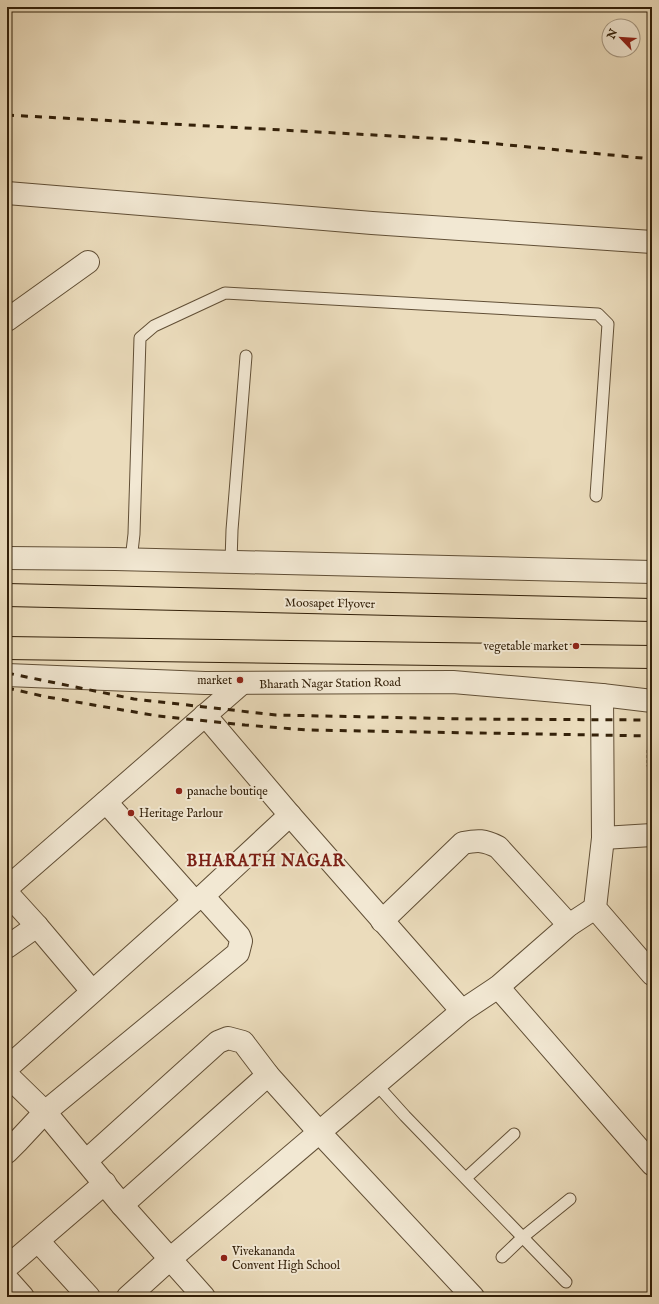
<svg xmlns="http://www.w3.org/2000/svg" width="659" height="1304" font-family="'IM FELL English',serif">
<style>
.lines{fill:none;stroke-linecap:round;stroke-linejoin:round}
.service-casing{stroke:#614f36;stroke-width:13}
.minor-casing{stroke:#614f36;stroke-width:24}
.tertiary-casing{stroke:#614f36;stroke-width:24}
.trunk-casing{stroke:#332009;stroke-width:24}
.path{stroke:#332009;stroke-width:2.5;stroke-dasharray:3 2;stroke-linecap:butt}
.service{stroke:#f2e8d3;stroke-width:11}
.minor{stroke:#f2e8d3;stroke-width:22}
.tertiary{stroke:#f2e8d3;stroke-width:22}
.trunk{stroke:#ebdcbc;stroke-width:22}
.rail{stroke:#332009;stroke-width:3;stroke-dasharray:7 7;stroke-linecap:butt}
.poi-dot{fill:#8f2418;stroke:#f2e8d3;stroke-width:1.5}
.labels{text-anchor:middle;stroke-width:4;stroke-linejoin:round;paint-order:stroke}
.street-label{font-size:12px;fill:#332009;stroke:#f2e8d3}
.poi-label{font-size:12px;fill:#332009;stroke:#f2e8d3;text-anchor:start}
.district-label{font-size:16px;font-weight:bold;letter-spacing:1px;fill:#7a1f14;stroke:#f2e8d3}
</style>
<rect width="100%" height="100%" fill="#ebdcbc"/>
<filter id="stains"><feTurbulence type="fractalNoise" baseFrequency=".005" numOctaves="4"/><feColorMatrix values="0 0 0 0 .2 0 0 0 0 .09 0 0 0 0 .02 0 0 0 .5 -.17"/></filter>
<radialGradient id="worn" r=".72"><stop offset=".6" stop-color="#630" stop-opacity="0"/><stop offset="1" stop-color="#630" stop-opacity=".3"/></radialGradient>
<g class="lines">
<g class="service-casing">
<g id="service">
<path d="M131,560L134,534L140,338L154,326L225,293L598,314L608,324L596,496"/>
<path d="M231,562L232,530L246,356"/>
<path d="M377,1085L405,1116L566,1282"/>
<path d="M466,1178L514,1134"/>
<path d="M502,1257L523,1237L570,1199"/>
</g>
</g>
<g class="minor-casing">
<g id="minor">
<path d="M7,193L372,223L652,242"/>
<path d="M7,320L88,262"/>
<path d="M602,695L603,838L595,908L652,974"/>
<path d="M205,715L290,815L462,1011"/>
<path d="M106,802L194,901"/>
<path d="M603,838L652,835"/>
<path d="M7,888L241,684"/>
<path d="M7,893L37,926L92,991"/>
<path d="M382,921L463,843C478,840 484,840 498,847L569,925"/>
<path d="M7,947L37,926"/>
<path d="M498,987L652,1164"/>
<path d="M7,1068L194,901L203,896L290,815"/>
<path d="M7,1075L45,1112L122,1205L204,1297"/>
<path d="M7,1152L17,1142L45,1112L238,953L241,941L239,936L203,896"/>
<path d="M86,1161L218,1042L228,1038L243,1042L268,1075L320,1133L473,1297"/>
<path d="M122,1205L268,1075"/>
<path d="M38,1241L89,1297"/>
<path d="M7,1267L105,1183"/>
<path d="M7,1279L23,1297"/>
<path d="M128,1297L170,1259L462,1011L498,987L569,925L595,908"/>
</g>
</g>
<g class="tertiary-casing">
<g id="tertiary">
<path d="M7,558L115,559L652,572"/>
<path d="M7,675L205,683L453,682L602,695L652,701"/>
</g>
</g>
<g class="trunk-casing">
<g id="trunk">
<path d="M7,595L652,610"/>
<path d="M7,648L652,657"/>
</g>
</g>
<path class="path" d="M652,749H648V766H652"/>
<use href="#service" class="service"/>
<use href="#minor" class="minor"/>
<use href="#tertiary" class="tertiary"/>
<use href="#trunk" class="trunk"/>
<g class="rail">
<path d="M7,115L447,139L652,159"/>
<path d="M7,673L134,699L276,715L468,719L652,720"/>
<path d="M7,688L47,697L158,716L245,725L307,730L652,736"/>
</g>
</g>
<g class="poi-dot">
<circle cx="576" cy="646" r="4"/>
<circle cx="240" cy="680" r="4"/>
<circle cx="179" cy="791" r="4"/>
<circle cx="131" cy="813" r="4"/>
<circle cx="224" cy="1258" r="4"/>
</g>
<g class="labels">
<g class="street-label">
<text transform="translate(330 603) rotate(1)" y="4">Moosapet Flyover</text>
<text transform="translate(330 683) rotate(-1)" y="4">Bharath Nagar Station Road</text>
</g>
<g class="poi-label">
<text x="568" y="650" text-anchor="end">vegetable market</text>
<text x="232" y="684" text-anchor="end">market</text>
<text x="187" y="795">panache boutiqe</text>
<text x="139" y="817">Heritage Parlour</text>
<text x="232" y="1255">Vivekananda<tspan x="232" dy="14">Convent High School</tspan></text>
</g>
<g class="district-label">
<text x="266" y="866">BHARATH NAGAR</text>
</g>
</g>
<rect width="659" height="1304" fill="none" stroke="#ebdcbc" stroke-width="24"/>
<rect x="8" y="8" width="643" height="1288" fill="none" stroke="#332009" stroke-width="2"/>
<rect x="12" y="12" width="635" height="1280" fill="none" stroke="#332009"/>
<g transform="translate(621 38) rotate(295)"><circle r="19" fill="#f2e8d3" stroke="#a69882"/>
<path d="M0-3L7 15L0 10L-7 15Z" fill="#8f2418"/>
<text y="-6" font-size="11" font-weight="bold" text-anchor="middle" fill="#332009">N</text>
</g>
<rect width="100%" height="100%" filter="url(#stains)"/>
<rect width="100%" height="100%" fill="url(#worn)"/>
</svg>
